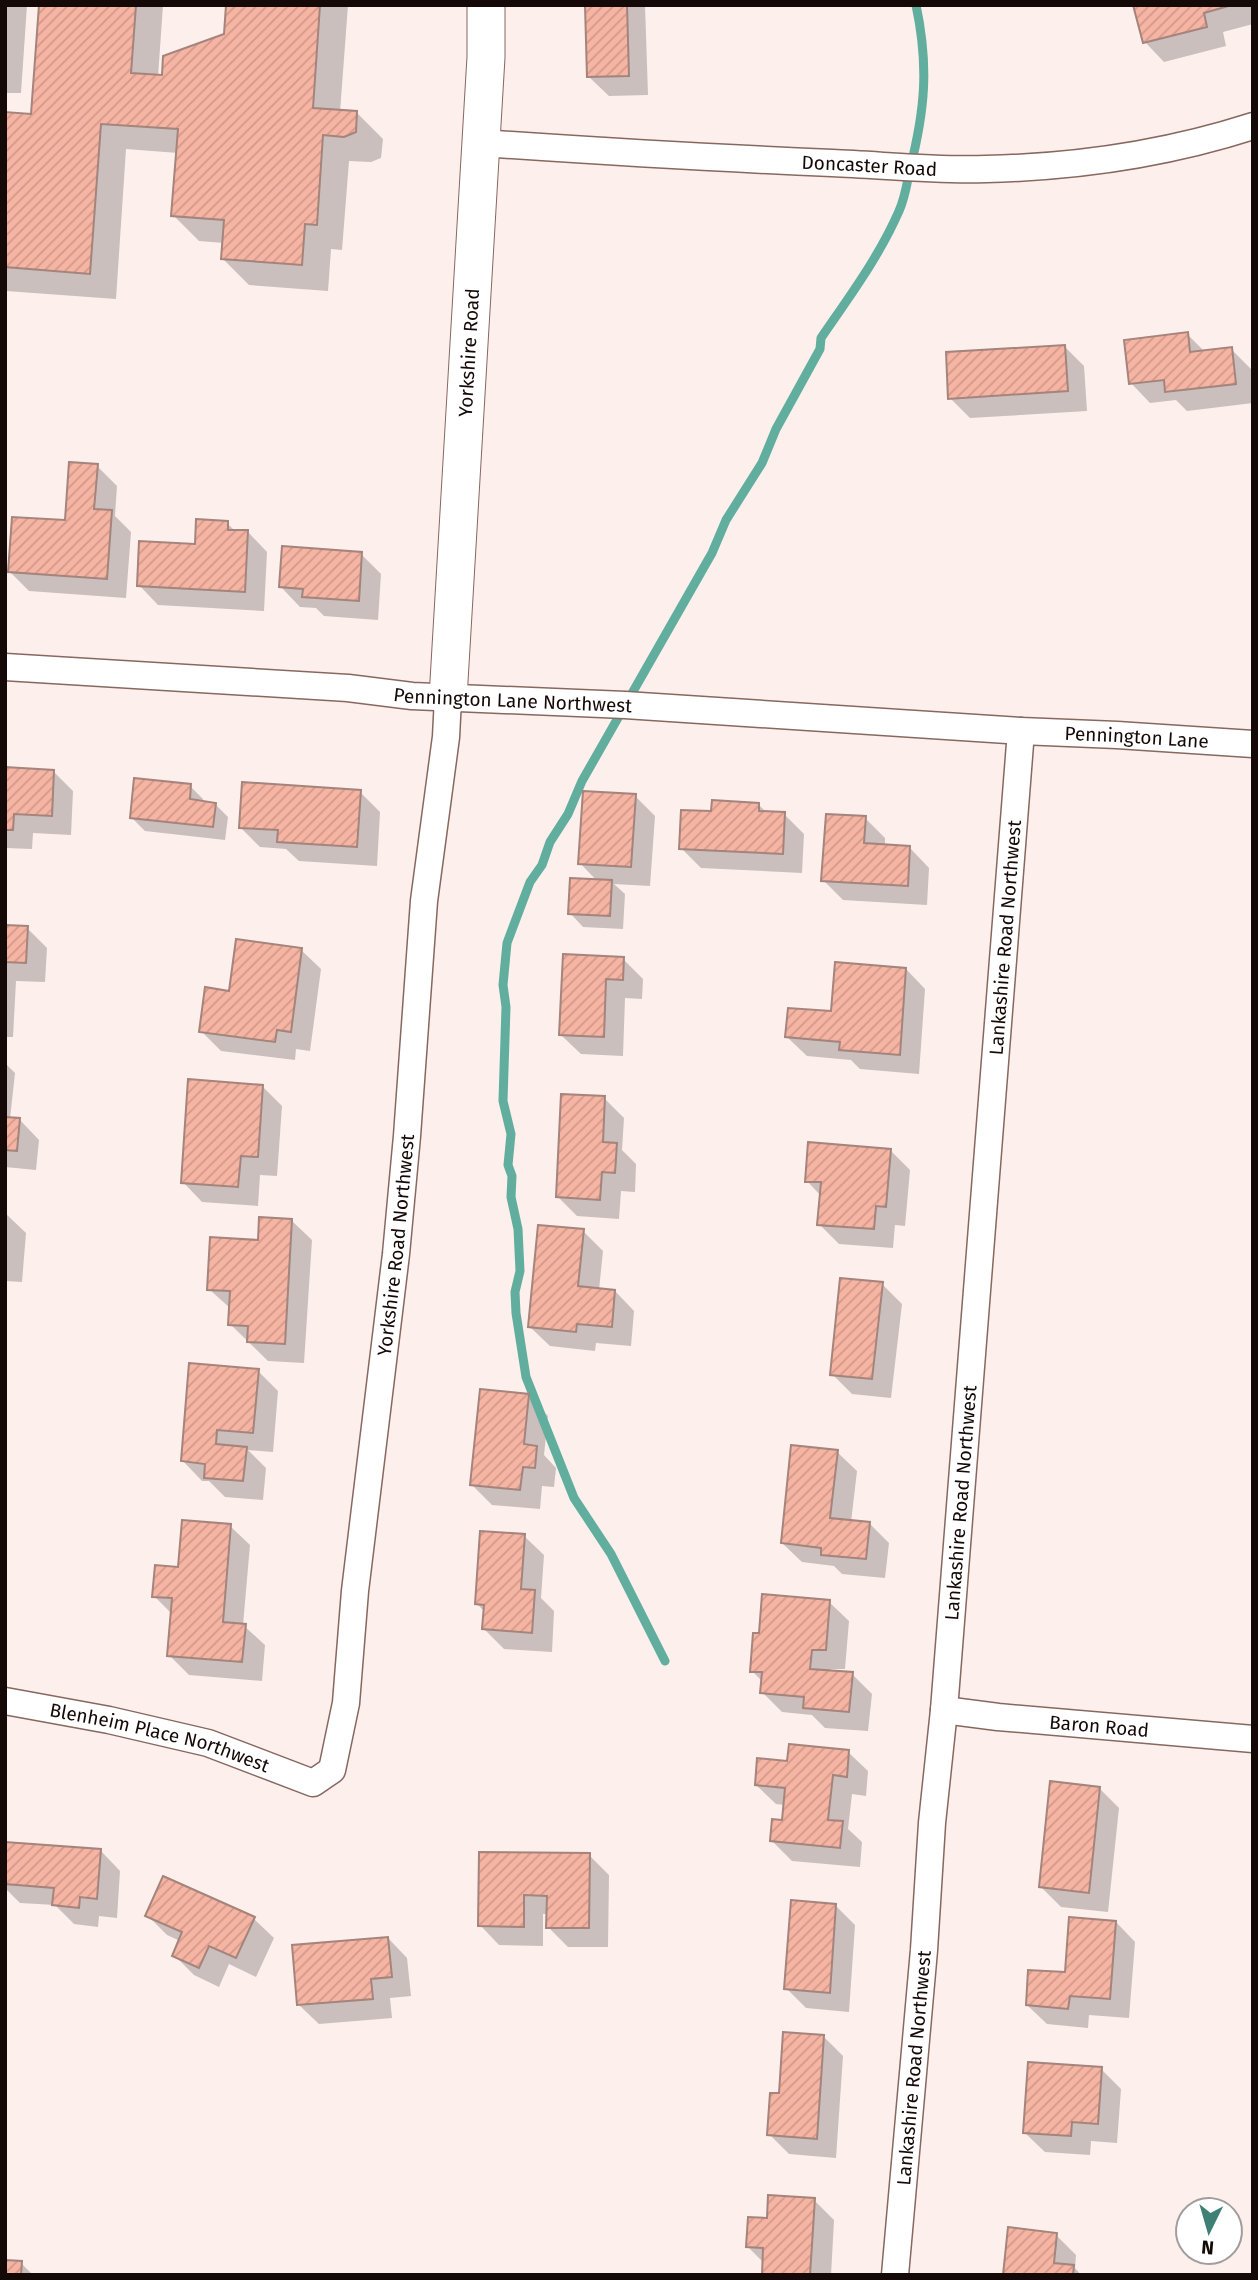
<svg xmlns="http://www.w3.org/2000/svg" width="1258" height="2280" font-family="'Fira Sans',sans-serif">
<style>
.shadow{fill:#0003}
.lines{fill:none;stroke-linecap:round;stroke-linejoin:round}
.stream{stroke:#61ae9e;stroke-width:9}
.building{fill:url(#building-hatch);stroke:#a4847c;stroke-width:2}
.street-casing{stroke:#876860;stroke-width:29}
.secondary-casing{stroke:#876860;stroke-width:39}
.street{stroke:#fff;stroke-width:26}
.secondary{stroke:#fff;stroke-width:37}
.labels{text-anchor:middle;stroke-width:6;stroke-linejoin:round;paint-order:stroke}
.street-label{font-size:19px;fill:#140907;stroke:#fff}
</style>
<defs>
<pattern id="building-hatch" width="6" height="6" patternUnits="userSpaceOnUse" patternTransform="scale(1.75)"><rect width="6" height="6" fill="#f6b4a3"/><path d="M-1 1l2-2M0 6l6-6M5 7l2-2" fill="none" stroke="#d2998b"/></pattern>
</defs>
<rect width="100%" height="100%" fill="#fdefeb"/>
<g class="shadow">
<path d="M5,5H27L21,93H5Z"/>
<path d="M40,5H163L158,77H163L225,35L227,5H348L340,112L357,113L383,139L381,158L371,162L349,161L342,250L331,249L328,291L249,285L223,259L224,243L199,241L173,215L178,153L126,149L116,299L6,291L5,114L32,116Z"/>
<path d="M587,5H645L648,95L609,96L589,77Z"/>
<path d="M1135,5H1253V24L1223,32L1226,46L1164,62L1145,42Z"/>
<path d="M1187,334L1205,352L1231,349L1251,369L1253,403L1187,411L1176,400L1150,403L1131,383Z"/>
<path d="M1064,346L1084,366L1087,411L970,418L950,398Z"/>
<path d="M97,466L117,486L115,516L131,532L126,598L29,591L10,572L67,522Z"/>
<path d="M227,523L236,532H248L267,552L264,611L158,605L139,585Z"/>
<path d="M361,554L381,574L378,620L324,616L316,608L300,607L281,587Z"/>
<path d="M5,769L53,771L73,791L71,835L33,833L32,849L6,848Z"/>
<path d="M190,786L203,799V803L215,804L228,817L225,840L145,831L132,818Z"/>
<path d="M360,792L380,812L377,866L299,861L286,849L260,847L240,827Z"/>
<path d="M635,796L655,816L650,886L614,884L625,894L623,929L583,927L570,913L597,881L580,863Z"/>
<path d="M758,804L767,813L784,814L804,834L802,873L701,868L681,848L713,813Z"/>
<path d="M865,818L885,838V846L910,848L929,868L927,905L843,900L823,880Z"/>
<path d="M5,927L27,928L47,948L45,982L16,981L13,1037H5Z"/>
<path d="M301,950L321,969L310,1051L296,1049L295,1060L221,1051L201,1031L231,993Z"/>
<path d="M564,956L623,959L643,979L642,999L625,998L623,1056L581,1054L561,1035Z"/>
<path d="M906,969L925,989L919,1074L860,1069L851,1060L807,1056L787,1037L833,1013Z"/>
<path d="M5,1063L15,1073L10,1119L20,1120L39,1140L36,1170L5,1167Z"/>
<path d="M262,1086L282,1106L277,1176L260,1175L258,1206L202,1202L183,1182Z"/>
<path d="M604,1098L624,1118L622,1150L636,1164L635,1192L621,1191L619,1219L577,1216L557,1196Z"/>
<path d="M890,1150L910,1170L905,1226L895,1225L893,1248L839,1244L819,1224L821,1196L807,1181Z"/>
<path d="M5,1213L26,1233L22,1282L5,1281Z"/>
<path d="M292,1221L312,1240L304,1363L268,1361L230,1324L231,1309L209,1289L260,1242Z"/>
<path d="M583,1231L603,1251L599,1290L615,1291L634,1311L631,1346L596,1343L595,1351L550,1346L530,1327Z"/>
<path d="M882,1284L902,1304L891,1398L852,1394L832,1374Z"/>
<path d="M258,1371L278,1391L273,1452L248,1450L266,1468L263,1500L225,1497L209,1481H202L183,1461Z"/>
<path d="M528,1396L548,1416L544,1455L556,1468L554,1487L542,1486L540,1509L492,1505L472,1485Z"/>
<path d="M837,1452L857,1471L851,1522L869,1523L889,1543L885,1578L842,1574L834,1566L802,1562L782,1543Z"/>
<path d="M230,1526L250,1545L243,1625L265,1645L262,1681L189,1675L169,1655L172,1614L154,1596L179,1569Z"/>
<path d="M524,1536L544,1555L541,1598L554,1611L552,1652L504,1649L484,1629L485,1612L477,1604Z"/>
<path d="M829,1602L849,1621L845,1669H831V1673L852,1674L872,1694L868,1731L825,1728L812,1715L782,1712L762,1692L763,1682L752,1671Z"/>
<path d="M848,1752L868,1771L866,1796L852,1794L848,1829L862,1842L860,1867L792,1861L772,1841L784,1822L785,1805L776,1804L756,1785L788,1763Z"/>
<path d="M1099,1788L1119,1808L1108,1912L1061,1907L1041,1887Z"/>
<path d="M5,1843L101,1851L120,1871L117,1918L99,1916L98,1927L74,1924L55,1905L20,1903L5,1888Z"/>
<path d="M480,1854L589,1855L609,1875L608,1947H568L548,1927V1914H543V1946L499,1945L480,1925Z"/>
<path d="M835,1905L855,1925L849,2012L806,2008L786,1988Z"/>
<path d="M147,1915L254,1919L274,1938L256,1977L229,1964L219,1987L194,1975L174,1955L180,1941L167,1935Z"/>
<path d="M1116,1922L1135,1942L1129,2018L1089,2015L1088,2028L1047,2024L1027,2005L1066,1974Z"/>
<path d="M388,1938L407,1958L411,1996L390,1998L392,2018L319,2024L299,2005Z"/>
<path d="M823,2036L843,2056L836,2158L789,2154L769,2134L781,2095Z"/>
<path d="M1101,2069L1121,2089L1117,2143L1091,2141L1090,2155L1045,2152L1025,2133Z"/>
<path d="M814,2200L834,2220L831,2275H763L764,2263L748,2247L768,2220Z"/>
<path d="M1056,2235L1076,2255L1075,2268L1081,2275H1005Z"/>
<path d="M21,2263L33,2275H5Z"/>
</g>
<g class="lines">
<path class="stream" d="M665,1661L611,1554L574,1498L526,1377L516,1313L515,1292L520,1271L518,1229L511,1197L512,1176L508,1165L511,1134L503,1101L506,1007L503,985L507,943L530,882L542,865L550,842L568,814L582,781L712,553L726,520L762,463L776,429L820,349L821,338C849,297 879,257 899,211C905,198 907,183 910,169C925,110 929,66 916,5"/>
</g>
<g class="building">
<path d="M39,5H136L131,73L162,75L163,56L224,34L226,5H320L313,108L357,111L356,132L344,137L323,135L317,225L305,224L302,265L221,259L224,220L171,216L178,129L101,124L90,274L5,267V112L31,114Z"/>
<path d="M585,5H627L629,76L587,77Z"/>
<path d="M1133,5H1232L1204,13L1207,27L1143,43Z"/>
<path d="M1188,332L1190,352L1232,347L1236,384L1165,392L1164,380L1129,384L1124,340Z"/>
<path d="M1065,345L1068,391L948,399L946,352Z"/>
<path d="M69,462L98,464L94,509L112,510L107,579L8,572L12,517L65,520Z"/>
<path d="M196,519L228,521V530H248L245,592L137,586L139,541L195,544Z"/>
<path d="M282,546L362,552L359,601L302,597L303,589L279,587Z"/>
<path d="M5,767L54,770L52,816L14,814L13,830H5Z"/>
<path d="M134,778L191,784L190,799L216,803L213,827L130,818Z"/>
<path d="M242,782L361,790L357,847L277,842L278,830L239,828Z"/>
<path d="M583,791L636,794L631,867L578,864Z"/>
<path d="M712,800L759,803V811L785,812L783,854L679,849L681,810L711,811Z"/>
<path d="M826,814L866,816L864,843L910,846L908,886L821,881Z"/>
<path d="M570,878L612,880L610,916L568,914Z"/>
<path d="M5,925L28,926L26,963L5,962Z"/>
<path d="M236,939L302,948L291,1032L277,1030L275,1042L199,1032L205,987L229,991Z"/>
<path d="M563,954L624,957L623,980L606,979L604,1037L559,1035Z"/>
<path d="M835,962L906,968L900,1055L839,1050L840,1042L785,1037L788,1008L831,1011Z"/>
<path d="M188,1079L263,1085L258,1157L241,1156L238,1187L181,1183Z"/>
<path d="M561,1094L605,1096L603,1142L617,1143L615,1173L602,1172L600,1200L556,1197Z"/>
<path d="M5,1117L20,1118L17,1151L5,1150Z"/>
<path d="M808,1142L891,1149L886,1207L876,1206L874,1229L817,1225L821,1182H805Z"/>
<path d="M259,1217L292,1219L285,1344L247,1342L248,1326L228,1325L230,1291L207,1290L210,1237L258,1240Z"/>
<path d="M538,1225L584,1229L578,1286L615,1290L612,1327L577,1324L576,1332L528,1327Z"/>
<path d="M840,1278L883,1282L872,1379L830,1375Z"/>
<path d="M189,1363L259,1369L253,1433L217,1430L216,1444L247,1447L243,1481L204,1478L205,1464L181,1461Z"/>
<path d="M480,1389L529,1394L524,1444L537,1446L535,1468L523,1467L520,1490L470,1485Z"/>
<path d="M791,1445L838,1450L830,1518L870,1522L866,1559L821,1555V1548L781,1543Z"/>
<path d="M182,1520L231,1524L223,1622L246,1624L242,1662L167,1656L172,1598L152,1597L155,1565L178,1567Z"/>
<path d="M480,1531L525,1534L521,1589L535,1590L532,1633L482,1629L484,1605L475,1604Z"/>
<path d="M762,1594L830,1600L826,1650H812L810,1669L853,1672L849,1712L803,1708L804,1697L760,1693L762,1672H750L753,1633H759Z"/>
<path d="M789,1744L849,1750L847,1777L833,1775L828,1820L843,1821L840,1848L770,1841L772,1819L782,1820L785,1788L755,1785L757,1758L787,1761Z"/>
<path d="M1050,1781L1100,1787L1089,1893L1039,1887Z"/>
<path d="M5,1842L101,1849L97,1899L80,1897L79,1908L52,1905L54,1888L5,1884Z"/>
<path d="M479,1852L590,1853L589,1928H546L547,1896L524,1895V1927L478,1926Z"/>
<path d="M163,1876L255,1917L236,1958L209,1946L199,1968L172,1956L182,1932L145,1916Z"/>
<path d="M791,1900L836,1904L830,1993L784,1989Z"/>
<path d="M1069,1917L1116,1921L1110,1999L1070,1996L1068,2009L1026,2005L1028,1970L1065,1972Z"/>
<path d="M388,1937L392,1977L371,1979L373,1999L297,2005L292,1945Z"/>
<path d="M783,2032L824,2035L817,2139L767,2135L770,2093H779Z"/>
<path d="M1028,2062L1102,2067L1098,2124L1072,2122L1071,2136L1023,2133Z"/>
<path d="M768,2195L815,2198L810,2275H762L763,2248L746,2247L748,2217L767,2218Z"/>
<path d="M1008,2227L1057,2233L1054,2263L1074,2265L1073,2275H1003Z"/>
<path d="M5,2260L22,2261L21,2275H5Z"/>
</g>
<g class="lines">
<g class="street-casing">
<g id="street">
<path id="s1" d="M482,143C598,151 715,158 832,163C883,165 935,171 986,169C1077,167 1166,154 1253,126"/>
<path id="s2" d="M5,667L348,688L412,696L625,705L1021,731L1117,735L1253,744"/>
<path id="s3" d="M5,1701L109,1720L208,1743L313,1783L332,1770L346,1703L355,1591L396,1254L407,1136L424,901L446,737L448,698"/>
<path id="s4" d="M944,1710L998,1717L1253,1739"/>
<path id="s5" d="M895,2275L924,1950L932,1823L944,1710L1021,731"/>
</g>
</g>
<g class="secondary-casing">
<g id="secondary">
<path id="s6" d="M448,698L486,57V5"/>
</g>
</g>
<use href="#street" class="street"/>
<use href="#secondary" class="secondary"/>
</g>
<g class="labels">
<g class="street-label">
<text dy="7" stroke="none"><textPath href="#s1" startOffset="388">Doncaster Road</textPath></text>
<text dy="7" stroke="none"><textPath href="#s6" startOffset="346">Yorkshire Road</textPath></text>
<text dy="7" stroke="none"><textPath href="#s2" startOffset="509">Pennington Lane Northwest</textPath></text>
<text dy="7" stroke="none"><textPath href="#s2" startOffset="1134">Pennington Lane</textPath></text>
<text dy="7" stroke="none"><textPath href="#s5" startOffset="1342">Lankashire Road Northwest</textPath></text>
<text dy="7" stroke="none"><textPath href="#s3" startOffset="872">Yorkshire Road Northwest</textPath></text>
<text dy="7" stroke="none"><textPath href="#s5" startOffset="775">Lankashire Road Northwest</textPath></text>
<text dy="7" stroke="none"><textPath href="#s4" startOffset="156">Baron Road</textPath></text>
<text dy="7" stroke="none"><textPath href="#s3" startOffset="159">Blenheim Place Northwest</textPath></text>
<text dy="7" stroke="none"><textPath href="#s5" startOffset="208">Lankashire Road Northwest</textPath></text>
</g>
</g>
<rect width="1258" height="2280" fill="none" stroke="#140907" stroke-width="14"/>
<g transform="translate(1209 2231) rotate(185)"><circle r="33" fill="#ffffff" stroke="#a19d9c" stroke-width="2"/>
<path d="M0-5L12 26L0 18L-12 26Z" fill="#3e8174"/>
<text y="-10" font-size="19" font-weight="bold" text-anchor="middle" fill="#140907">N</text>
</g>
</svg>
